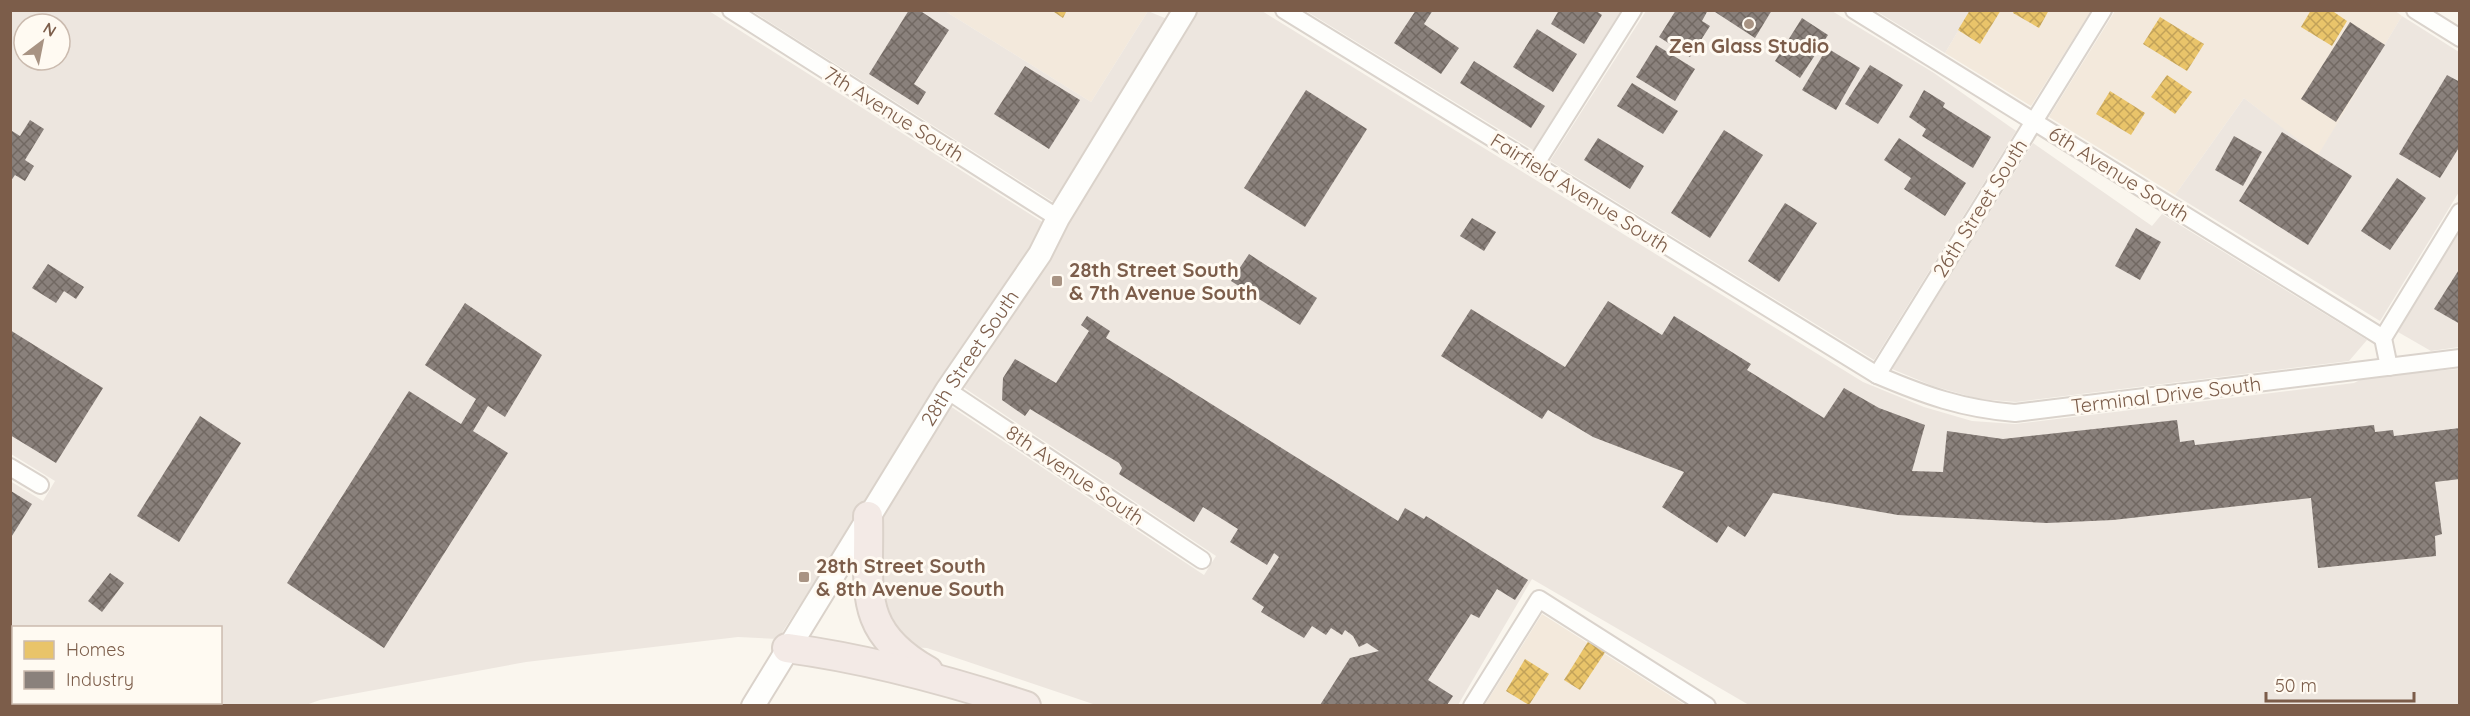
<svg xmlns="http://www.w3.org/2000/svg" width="2470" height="716" font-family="Quicksand,sans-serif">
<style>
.residential{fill:#f3e9dc}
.industrial{fill:#ede6df;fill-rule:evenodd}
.homes{fill:url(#homes-cross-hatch)}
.industry{fill:url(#industry-cross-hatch)}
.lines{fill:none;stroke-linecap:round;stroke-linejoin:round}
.street-casing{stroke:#dad3cc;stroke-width:20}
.secondary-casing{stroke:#dad2ca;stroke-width:26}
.highway-casing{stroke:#dbd2ca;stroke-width:32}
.street{stroke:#fefefc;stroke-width:16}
.secondary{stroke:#fefefc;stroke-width:22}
.highway{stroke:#f3eae6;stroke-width:28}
.poi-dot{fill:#a89383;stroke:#fffaf2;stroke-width:2}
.labels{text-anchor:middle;stroke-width:6;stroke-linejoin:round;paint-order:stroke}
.poi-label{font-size:20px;font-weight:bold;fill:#7c5d4a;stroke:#fffaf2;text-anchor:start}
.street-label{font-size:20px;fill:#7c5d4a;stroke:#fffaf2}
</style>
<defs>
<pattern id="homes-cross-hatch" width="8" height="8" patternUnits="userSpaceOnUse" patternTransform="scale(1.5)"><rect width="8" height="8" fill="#e9c46a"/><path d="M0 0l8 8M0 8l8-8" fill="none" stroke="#c2a259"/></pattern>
<pattern id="industry-cross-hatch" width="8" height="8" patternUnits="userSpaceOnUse" patternTransform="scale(1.5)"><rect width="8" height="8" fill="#8a817c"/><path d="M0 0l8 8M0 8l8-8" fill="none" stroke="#716862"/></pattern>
</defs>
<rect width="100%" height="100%" fill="#faf6ee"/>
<g class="residential">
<path d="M2394,10L2402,16L2318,156L2244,98L2175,195L2049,117L2115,11Z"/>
<path d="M945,11H1148L1091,102Z"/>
<path d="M1970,11H2091L2031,106L1945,53Z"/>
<path d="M1542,614L1685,705L1484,706Z"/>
</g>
<g class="industrial">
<path d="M11,11H709L1044,223L1031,248L933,394L862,506L857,507L858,514L778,639L738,637L526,662L320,700L306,705H11L10,481L43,501L55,481L11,454ZM24,24H60V60H24ZM14,628H220V702H14Z"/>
<path d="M752,11H945L1091,102L1148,11L1167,19L1055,203Z"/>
<path d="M1197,11H1262L1863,382L1924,407L1972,421L2015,424L2354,383L2362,379L2385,351L2422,372L2459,369V705H1749L1532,579L1458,705H1096L927,648L912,647L891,626L878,593L879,519L950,406L1204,575L1216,556L963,387L1067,224Z"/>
<path d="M1306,11H1621L1533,150Z"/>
<path d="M1646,11H1832L1934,73L2016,131L1874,360L1550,161Z"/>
<path d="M1876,11H1970L1945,53Z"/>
<path d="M2402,16L2459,52V192L2380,321L2175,195L2244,98L2318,155Z"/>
<path d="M2033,143L2152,226L2162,214L2367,340L2349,361L2016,402L1979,399L1933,386L1892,369Z"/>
<path d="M2459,231V347L2431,351L2398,332Z"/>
</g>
<g class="homes">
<path d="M1051,10H1067L1063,18Z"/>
<path d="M1970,10H2001L1980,44L1958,30Z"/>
<path d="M2014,10H2049L2039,28L2013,13Z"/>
<path d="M2311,10H2331L2347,21L2332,46L2301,27Z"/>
<path d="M2160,17L2204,44L2187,71L2143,44Z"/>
<path d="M2167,75L2192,92L2175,114L2151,97Z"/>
<path d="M2110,91L2145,113L2131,135L2096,114Z"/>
<path d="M1589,640L1606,651L1580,690L1564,680Z"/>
<path d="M1525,659L1549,674L1529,705L1506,691Z"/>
</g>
<g class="industry">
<path d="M909,10H919L949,30L914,84L926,92L918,105L869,74Z"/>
<path d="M1416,10H1433L1424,24L1459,48L1441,74L1394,43Z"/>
<path d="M1559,10H1595L1602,15L1584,44L1551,24Z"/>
<path d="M1676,10H1708L1702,21L1710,26L1690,57L1659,37Z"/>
<path d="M1712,10H1772L1755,38Z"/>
<path d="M1802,18L1828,35L1800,78L1775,61Z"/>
<path d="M2350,22L2385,45L2336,122L2301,99Z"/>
<path d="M1537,29L1577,54L1553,92L1513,67Z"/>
<path d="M1656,45L1695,69L1675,101L1636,77Z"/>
<path d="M1827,48L1860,68L1836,110L1802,90Z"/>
<path d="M1474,61L1545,106L1531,128L1460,83Z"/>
<path d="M1870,65L1903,85L1878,124L1845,104Z"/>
<path d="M1025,66L1080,100L1049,149L994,114Z"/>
<path d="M2447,75L2460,82V146L2440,178L2399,154Z"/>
<path d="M1632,83L1678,111L1663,134L1617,106Z"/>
<path d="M1306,90L1367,129L1305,227L1244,188Z"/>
<path d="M1924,90L1945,103L1943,107L1991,137L1973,168L1922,136L1926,129L1909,117Z"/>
<path d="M30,120L44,129L25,160L34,166L25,181L15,175L10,182V133L12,131L20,136Z"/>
<path d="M1724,130L1763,155L1710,238L1671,213Z"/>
<path d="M2282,132L2352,176L2308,245L2239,201Z"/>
<path d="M2234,136L2262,152L2243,186L2215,170Z"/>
<path d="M1598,138L1644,166L1630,189L1584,160Z"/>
<path d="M1899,138L1966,183L1945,216L1904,189L1911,178L1884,160Z"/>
<path d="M2397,178L2426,198L2390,250L2361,231Z"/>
<path d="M1785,203L1817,223L1779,282L1748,261Z"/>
<path d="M1472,218L1496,232L1484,251L1460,236Z"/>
<path d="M2136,228L2161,242L2140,280L2115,266Z"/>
<path d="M1249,254L1317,298L1300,325L1231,281Z"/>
<path d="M48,264L84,287L76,299L64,291L56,303L32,288Z"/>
<path d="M2460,268V324L2434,309Z"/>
<path d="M1608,301L1662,335L1674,316L1751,364L1747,370L1824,418L1844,388L1879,408L1925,425L1912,471L1943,472L1947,431L2003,439L2177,420L2180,442L2194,440L2195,445L2374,425L2375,432L2393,430L2394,436L2460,428V479L2435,482L2442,534L2435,536L2436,556L2318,568L2311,498L2113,520L2047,523L1898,515L1773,493L1745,537L1728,526L1717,543L1662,507L1684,472L1593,437L1548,410L1542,419L1441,356L1471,309L1565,367Z"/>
<path d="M465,303L542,355L505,417L488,406L473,431L508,453L384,648L287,583L409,391L461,424L476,399L425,365Z"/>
<path d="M1087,316L1110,331L1106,338L1398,521L1405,508L1424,519L1426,516L1528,580L1515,600L1497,589L1479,618L1471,614L1428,680L1453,696L1447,705H1320L1350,658L1379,651L1367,643L1359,647L1353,636L1345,630L1342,635L1331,628L1326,635L1312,626L1304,638L1261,612L1264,607L1252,599L1279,557L1274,553L1267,565L1230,542L1238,529L1203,507L1194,522L1119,474L1122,468L1119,463L1030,409L1025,416L1002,400L1003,378L1015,359L1056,383L1089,331L1081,325Z"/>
<path d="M10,330L103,388L56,463L10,435Z"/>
<path d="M200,416L241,443L179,542L137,516Z"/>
<path d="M11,491L32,504L10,539V493Z"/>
<path d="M110,573L124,583L102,612L88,601Z"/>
</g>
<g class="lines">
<g class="street-casing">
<g id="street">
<path d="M731,10L1058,218"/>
<path d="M1284,10L1877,375C1924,395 1963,409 2015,413L2460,358"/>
<path d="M1854,10L2383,338"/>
<path d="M2415,10L2460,38"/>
<path d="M1535,165L1633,10"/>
<path d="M2389,367L2383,338L2460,212"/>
<path d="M1877,375L2103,10"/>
<path d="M947,390L1202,560"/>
<path d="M10,467L40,485"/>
<path d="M1472,706L1539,599L1707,706"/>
</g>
</g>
<g class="secondary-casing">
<g id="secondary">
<path id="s1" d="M753,706L947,390L1040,254L1058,218L1185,10"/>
</g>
</g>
<g class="highway-casing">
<g id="highway">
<path d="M868,516C870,588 855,630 928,671"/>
<path d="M787,648C869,659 947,680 1026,706"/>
</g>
</g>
<use href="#street" class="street"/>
<use href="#secondary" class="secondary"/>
<use href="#highway" class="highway"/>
</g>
<g class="poi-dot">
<circle cx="1749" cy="24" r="6"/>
<rect x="1051" y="275" width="12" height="12" rx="3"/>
<rect x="798" y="571" width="12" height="12" rx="3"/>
</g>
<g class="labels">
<g class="poi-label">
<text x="1749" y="53" text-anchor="middle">Zen Glass Studio</text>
<text x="1069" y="277">28th Street South<tspan x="1069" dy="23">&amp; 7th Avenue South</tspan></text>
<text x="816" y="573">28th Street South<tspan x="816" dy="23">&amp; 8th Avenue South</tspan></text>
</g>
<g class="street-label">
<text transform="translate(894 114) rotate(32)" y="7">7th Avenue South</text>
<text transform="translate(2119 174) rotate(32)" y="7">6th Avenue South</text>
<text transform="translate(1580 193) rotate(32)" y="7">Fairfield Avenue South</text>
<text transform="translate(1980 208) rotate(-58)" y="7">26th Street South</text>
<text dy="7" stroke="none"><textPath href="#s1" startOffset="410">28th Street South</textPath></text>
<text transform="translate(2166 395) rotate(-7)" y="7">Terminal Drive South</text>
<text transform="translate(1075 475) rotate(34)" y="7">8th Avenue South</text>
</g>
</g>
<rect width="2470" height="716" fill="none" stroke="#7c5d4a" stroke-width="24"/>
<rect x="12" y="626" width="210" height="78" fill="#fffaf2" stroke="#cbbbaf" stroke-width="1.5"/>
<rect x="24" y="641" width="30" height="18" fill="#e9c46a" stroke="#cbbbaf" stroke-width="1.5"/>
<text x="66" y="656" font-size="18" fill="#7c5d4a">Homes</text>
<rect x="24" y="671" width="30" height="18" fill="#8a817c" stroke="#cbbbaf" stroke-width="1.5"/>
<text x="66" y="686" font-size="18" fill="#7c5d4a">Industry</text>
<g transform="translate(42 42) rotate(32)"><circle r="28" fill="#fffaf2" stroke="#cbbbaf" stroke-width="1.5"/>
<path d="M0-4.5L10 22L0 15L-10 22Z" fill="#a89383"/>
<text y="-9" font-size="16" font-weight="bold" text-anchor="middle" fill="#7c5d4a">N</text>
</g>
<path d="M2266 692v9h148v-9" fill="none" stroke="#7c5d4a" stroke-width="3"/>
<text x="2275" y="692" font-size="18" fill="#7c5d4a" stroke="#fffaf2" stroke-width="4.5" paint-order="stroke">50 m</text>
</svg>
